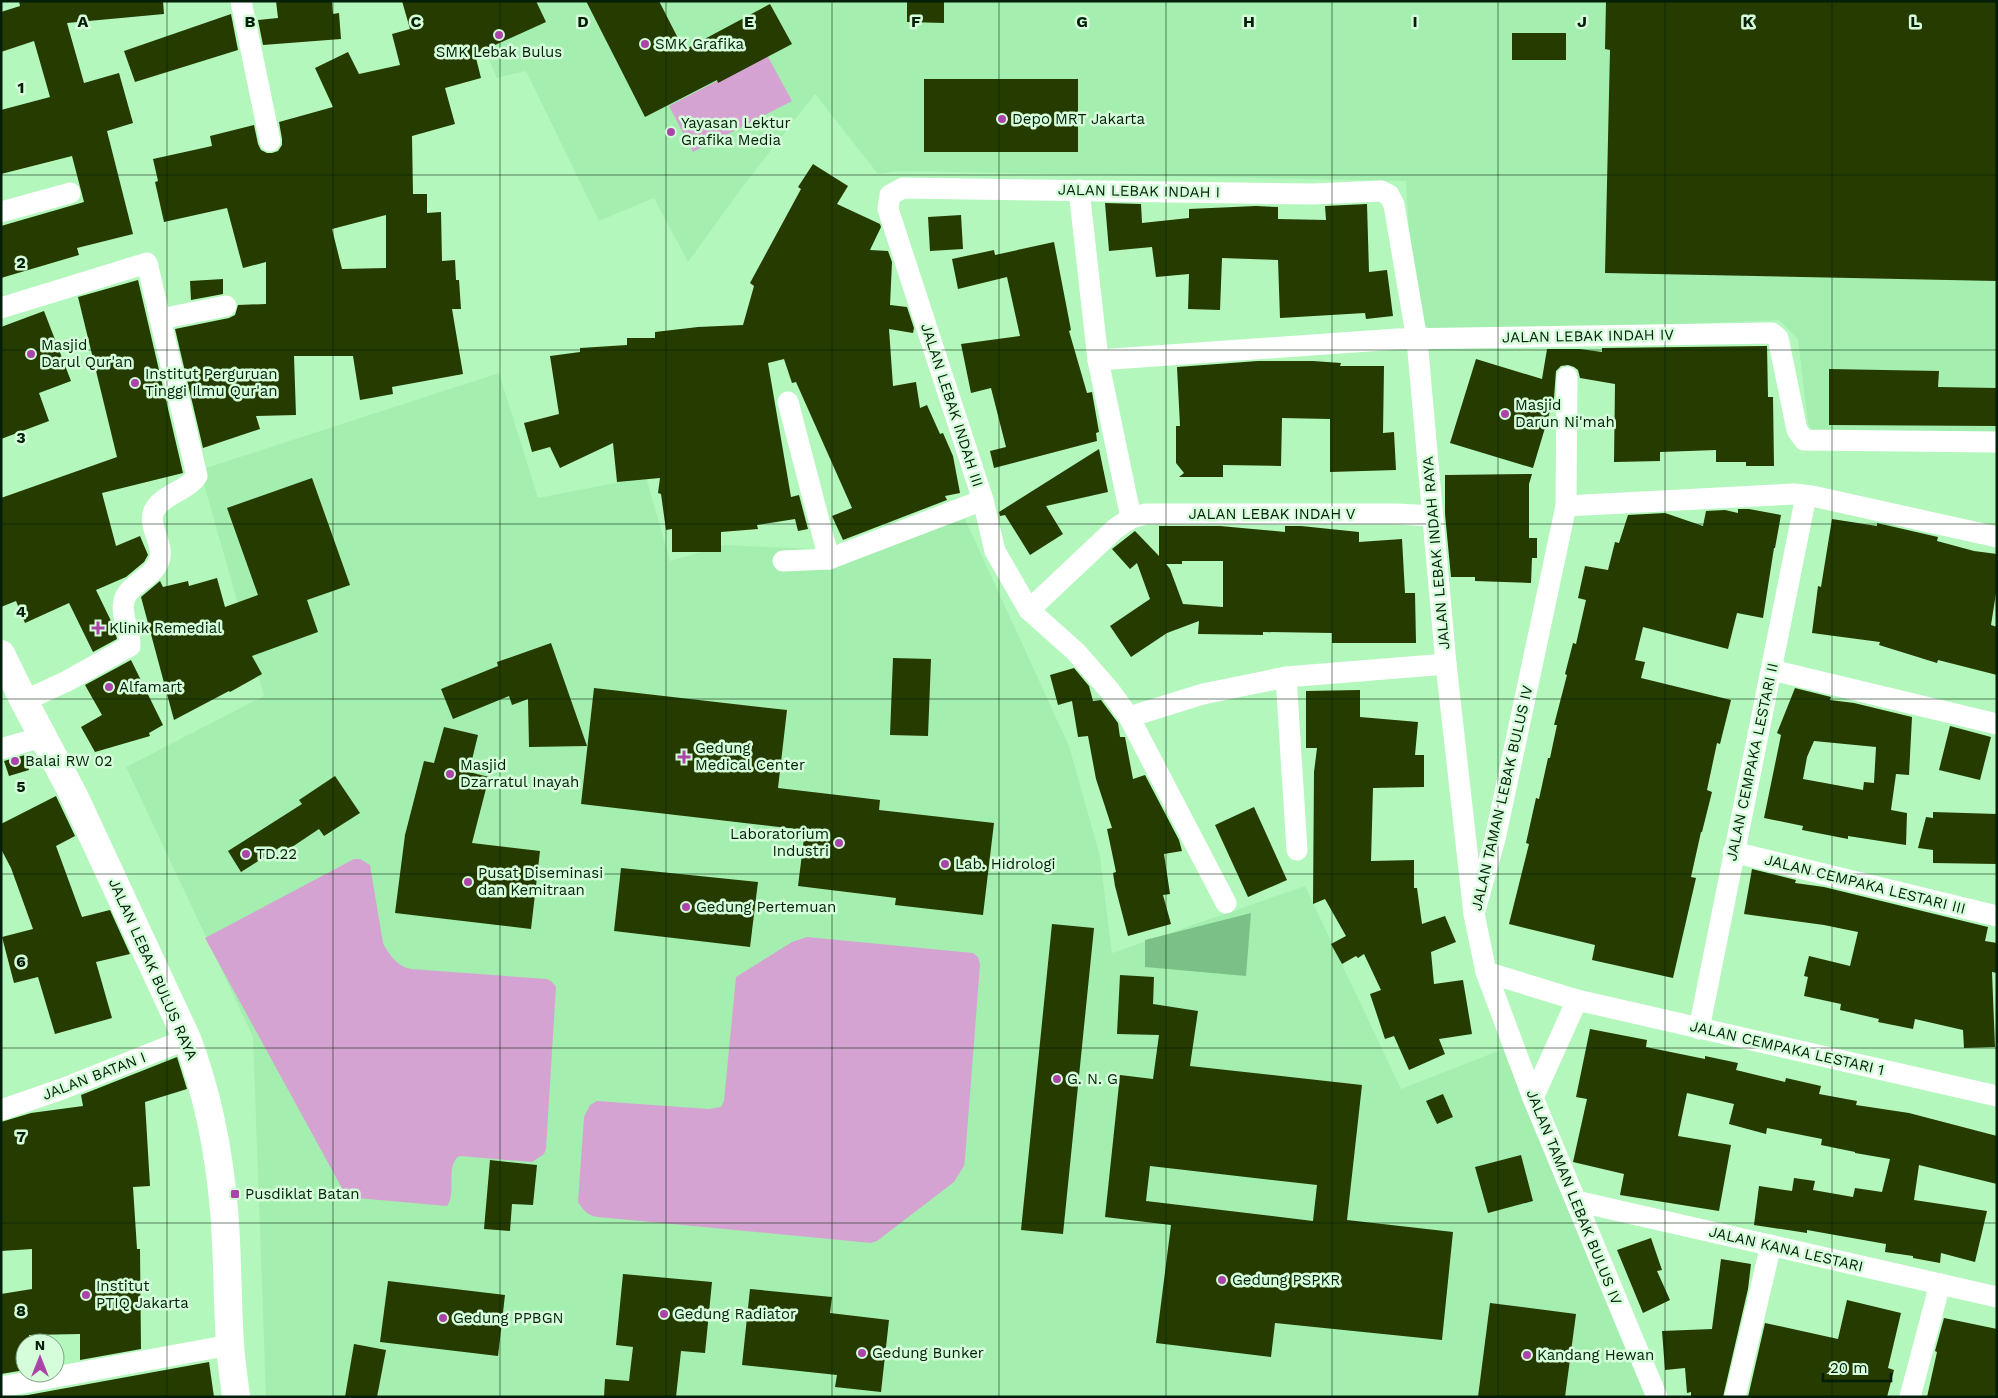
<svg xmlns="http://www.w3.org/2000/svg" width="1998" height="1398" font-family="'Work Sans',sans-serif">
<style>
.built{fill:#a4efb0}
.green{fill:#d5a3d2}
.water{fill:#7bc187}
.building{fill:#253b00;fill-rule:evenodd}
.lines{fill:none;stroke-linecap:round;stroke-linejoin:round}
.minor{stroke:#fff;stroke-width:21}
.major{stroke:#fff;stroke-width:28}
.grid{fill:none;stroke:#031e09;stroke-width:1;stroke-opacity:0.55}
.poi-dot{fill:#ab44a8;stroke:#d5fdda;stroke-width:2}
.labels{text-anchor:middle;stroke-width:5;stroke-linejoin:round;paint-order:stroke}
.poi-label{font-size:15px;fill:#031e09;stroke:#d5fdda;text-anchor:start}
.street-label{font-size:15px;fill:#031e09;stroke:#d5fdda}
.grid-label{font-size:16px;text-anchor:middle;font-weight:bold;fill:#031e09;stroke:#d5fdda;stroke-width:5;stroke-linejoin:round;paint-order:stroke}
</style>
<rect width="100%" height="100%" fill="#b3f7bd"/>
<g class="built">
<path d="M463,1H1997V439L1818,437L1808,424L1798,339L1779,320L1437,335L1414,316L1406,181L900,171L878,174L815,94L744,185L688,262L654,198L599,221L526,71L497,78Z"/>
<path d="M499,373L538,498L646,477L670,561L725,545L862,551L965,519L1069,746L1100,856L1112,953L1305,886L1401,1089L1511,1046L1659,1397H266L253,1037L126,767L264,696L200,470Z"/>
</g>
<g class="green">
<path d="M767,55L792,101L693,152L669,106Z"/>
<path d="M354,859H360L370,865L383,943C389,955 398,967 411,969L547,979L552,982L556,987L546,1149L544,1154L532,1162L459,1156C445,1166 457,1193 447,1206L357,1198L344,1192L205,938Z"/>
<path d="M807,937L973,953L978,957L980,965L965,1159L964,1166L954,1182L877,1241L871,1243L598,1217C588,1216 583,1210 578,1202L584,1117L590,1105L597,1101L709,1109L721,1107L724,1101L736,977L792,942Z"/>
</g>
<path class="water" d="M1251,913L1246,976L1145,967V940Z"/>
<g class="building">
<path d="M19,1H163L164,14L67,23L84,83L119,73L133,123L107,131L133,234L77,248L79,255L1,278V226L84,202L72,156L1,174V110L50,97L34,41L1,52V12L20,6Z"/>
<path d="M276,1H332L333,14L339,13L341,39L263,45L258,20L278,18Z"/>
<path d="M402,1H536L546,22L475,54L481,78L445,88L455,124L412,136L413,194H427V213L441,212L442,261L455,260L456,280H459L461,309H452L463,374L392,387L393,394L360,400L353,356H294L296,415L256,416L260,429L203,448L175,329L229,318L235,315L238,305L266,304V262L243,268L227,208L164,222L155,182L158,181L153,159L212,146L210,136L254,125L258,144L261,150L267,153H272L278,151L282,145V139L279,122L333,107L315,68L348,52L359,74L400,65L392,34L410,29ZM386,215V268L342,269L332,229Z"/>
<path d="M586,1H659L684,50L770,4L792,44L718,83L717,80L645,117Z"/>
<path d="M907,1H944V23L907,22Z"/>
<path d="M1606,1H1997V281L1605,273L1610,50L1605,49Z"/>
<path d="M231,14L238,50L135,82L124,51Z"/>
<rect x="1512" y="33" width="54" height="27"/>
<rect x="924" y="79" width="154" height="73"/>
<path d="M813,164L848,186L837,204L880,224L881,227L870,250L888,251L892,262L890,305L907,307L914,328L913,333L889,329L893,386L916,382L920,408L927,405L940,434L943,433L953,456L960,493L945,496L947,500L843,540L832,516L852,508L796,382L792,383L784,359L768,363L791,497L799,495L808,529L798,531L795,519L757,525L758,529L721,532V552H672V529L666,530L661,494L658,493L660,478L617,482L613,443L560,468L550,447L532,452L524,423L559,414L550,356L580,352V348L627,345V338H655V332L698,327L743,325L754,286L750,283L801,189L798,187Z"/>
<path d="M1105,203L1141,204L1142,223L1189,218V209L1256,206L1278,207V219L1326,220L1325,206L1367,204L1369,272L1387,270L1393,316L1366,319L1365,313L1280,318L1278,260L1222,258L1220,310L1188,309L1189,274L1156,277L1152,247L1109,251Z"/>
<path d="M961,215L963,249L930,251L928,217Z"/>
<path d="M1054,242L1071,330L1069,331L1087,393L1092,392L1099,432L1096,433L1097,441L994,468L990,451L1006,447L991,388L971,393L961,344L1020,336L1007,277L958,289L952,259L994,250L995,255Z"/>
<path d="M223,279V294L191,300L190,281Z"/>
<path d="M138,280L183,473L102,493L116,546L140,536L148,555L144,562L126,577L96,590L113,625L117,639L93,652L69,603L25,623L16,601L1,607V498L117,457L78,297Z"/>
<path d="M44,311L71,381L39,393L49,421L1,439V327Z"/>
<path d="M1767,346L1768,397H1773L1774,466H1746V462H1716V450L1660,452V461L1614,462L1615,384L1580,378L1578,370L1574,367L1568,365L1561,366L1556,371L1554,398L1533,468L1450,443L1476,359L1542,379L1547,349H1580L1602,352V348Z"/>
<path d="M1258,361H1313L1341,363L1340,366H1384L1383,433L1394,432L1396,470L1330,472V419L1282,418L1281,466L1223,465V477H1179L1184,473L1176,463V426H1180L1177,367Z"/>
<path d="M1829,369L1939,371L1938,387L1997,388V426L1829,425Z"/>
<path d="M1099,449L1108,492L1046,506L1063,534L1030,555L1005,515L1000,516L999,512Z"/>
<path d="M1532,474L1529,484V538H1537V558H1532L1531,583L1475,581V577H1451L1445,514V475Z"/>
<path d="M312,478L350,585L307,600L318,632L252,656L262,674L230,692L229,691L174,720L141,597L160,581L163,587L188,581L189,586L217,578L225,607L258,595L227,508Z"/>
<path d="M1738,509H1749L1781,515L1775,548H1774L1763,618L1737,613L1728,649L1643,627L1635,660L1645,662L1641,678L1731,700L1720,744L1717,743L1707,790L1712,792L1702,832H1701L1691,877L1696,878L1673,978L1592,960L1595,945L1509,924L1529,844L1526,843L1536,798L1539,799L1548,758H1550L1557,725H1554L1567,675L1565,674L1573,643L1576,644L1586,600L1578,598L1585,566L1608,570L1615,542L1619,543L1628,515L1665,513L1703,526L1706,511L1725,510L1738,513Z"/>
<path d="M1832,519L1877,526V523L1938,537L1937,541L1974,551L1997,554V587L1991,625L1997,627V675L1938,660L1937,663L1879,645L1880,642L1812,633L1818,586L1821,587Z"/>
<path d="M1159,526H1220L1285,532V526H1301L1359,532V542L1402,539L1405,593H1415L1416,643H1332V633L1263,632V635L1198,634L1199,621L1167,633L1131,657L1110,626L1150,599L1137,563L1130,569L1112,549L1135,531L1159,556ZM1182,561H1223V607L1183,604L1170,569L1166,564H1182Z"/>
<path d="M551,643L587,746L529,747L528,699L512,705L509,696L453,719L441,689L498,666L497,662Z"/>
<path d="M893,658L931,659L928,736L890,735Z"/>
<path d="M131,660L163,725L149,733L150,736L95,752L81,727L102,715L85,685Z"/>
<path d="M1074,668L1089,686L1093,701L1101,700L1118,723L1120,737H1125L1133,779L1145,775L1179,840L1182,851L1164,854L1170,894L1163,895L1171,924L1128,936L1115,886L1113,873L1116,872L1107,829L1112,828L1096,779L1088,736L1078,737L1072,701L1058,705L1050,675Z"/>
<path d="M594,688L787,710L778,788L880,800L879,810L994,823L983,915L895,905L896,898L798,886L805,830L581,804Z"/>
<path d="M1795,688L1831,697L1830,700L1854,703L1912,717L1909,775L1896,774L1891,810L1907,813L1906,845L1848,836V839L1802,830L1803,826L1764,818L1781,735L1777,733ZM1814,741L1876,747L1874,783L1864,782L1863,790L1803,779L1807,757Z"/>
<path d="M1360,690V717L1418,722L1415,755H1424V787L1373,788L1371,861L1414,860V888H1417L1422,924L1445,916L1456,942L1431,952L1434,984L1463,980L1472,1034L1439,1039L1445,1054L1409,1070L1394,1036L1385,1039L1370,994L1381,990L1364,954L1358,958L1356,956L1342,964L1331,944L1346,936L1325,899L1313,904L1314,772L1317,748H1306V691Z"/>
<path d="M1950,726L1991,737L1980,780L1939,770Z"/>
<path d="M444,727L478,735L469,772L489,777L472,843L540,851L531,929L395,913L405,835L424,761L434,763Z"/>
<path d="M25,755L29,770L9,776L4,761Z"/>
<path d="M335,776L360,813L324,836L319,829L286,851L282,846L241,872L228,851L302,804L299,800Z"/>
<path d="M56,796L75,836L56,846L82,917L110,910L130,954L96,962L112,1018L55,1034L38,977L14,983L2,937L33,929L11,868L1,849V824Z"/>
<path d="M1254,807L1287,880L1248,897L1215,825Z"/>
<path d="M1933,812L1997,814V864L1933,863V850L1918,848L1926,817L1933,818Z"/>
<path d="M621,868L758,882L750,947L614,931Z"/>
<path d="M1752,869L1796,880L1795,883L1824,887L1988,927L1985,941L1997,943V973L1992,972L1995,1047L1964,1048L1963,1030L1915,1019L1913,1029L1878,1022L1879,1019L1840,1010L1841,1004L1804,996L1808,977L1804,976L1809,956L1850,966L1858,932L1824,925L1744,914Z"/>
<path d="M1052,924L1094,928L1063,1234L1021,1230Z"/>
<path d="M1120,975L1154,977L1153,1004L1198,1011L1190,1066L1362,1085L1347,1220L1453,1232L1442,1340L1275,1323L1271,1357L1156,1343L1171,1225L1105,1217L1120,1075L1153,1079L1159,1035L1117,1034ZM1150,1166L1317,1185L1313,1221L1146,1201Z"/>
<path d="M1590,1029L1647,1040L1646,1047L1705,1059V1056L1738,1063L1736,1070L1785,1082L1786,1078L1821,1086L1819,1094L1857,1101L1856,1105L1909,1113L1997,1136V1184L1919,1165L1914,1200L1987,1211L1975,1262L1941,1253L1940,1263L1913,1258V1256L1885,1252L1886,1244L1807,1230V1233L1754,1225L1759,1186L1792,1191L1794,1178L1815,1181L1813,1190L1853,1197L1855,1188L1882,1192L1890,1159L1855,1153V1152L1821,1145L1822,1139L1767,1128L1766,1134L1729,1124L1734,1104L1687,1093L1678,1136L1731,1145L1719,1211L1620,1195L1624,1174L1573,1162L1587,1099L1576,1097Z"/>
<path d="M177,1057L187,1089L145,1102L150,1186L133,1187L137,1249H140L141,1349L80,1360V1334L29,1335L30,1343H25V1370L1,1374V1294L32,1289V1249L1,1251V1122L31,1113L83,1106L81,1095Z"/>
<path d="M1443,1094L1453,1117L1437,1124L1426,1101Z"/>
<path d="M1521,1155L1533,1201L1488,1213L1475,1167Z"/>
<path d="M490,1160L537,1165L533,1205L512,1204L510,1231L484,1229Z"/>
<path d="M1651,1238L1662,1270L1657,1271L1670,1300L1643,1313L1617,1250Z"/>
<path d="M1721,1259L1751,1264L1748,1289L1723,1397H1691V1392L1687,1393L1685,1368L1665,1370L1662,1331L1712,1329Z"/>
<path d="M623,1274L712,1282L705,1353L681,1351L676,1397H604L605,1379L629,1381L633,1347L616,1345Z"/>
<path d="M388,1281L505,1295L498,1356L380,1342Z"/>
<path d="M750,1289L832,1297L830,1313L889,1320L881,1392L835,1387L837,1375L742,1365Z"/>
<path d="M1847,1300L1901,1313L1888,1368L1894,1370L1887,1397H1748L1765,1323L1838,1339Z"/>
<path d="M1490,1303L1576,1314L1565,1397H1478Z"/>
<path d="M1944,1318L1997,1329V1397H1927L1937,1352L1935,1351Z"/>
<path d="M354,1344L386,1350L377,1397H345Z"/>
<path d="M209,1362L214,1397H17Z"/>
</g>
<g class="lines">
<g class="minor">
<path d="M241,1L270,141"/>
<path d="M1079,190L1098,360L1131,518"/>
<path d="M1,212L70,193"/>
<path d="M1,308L147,263L197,476C187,491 164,494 155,509C146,524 163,542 160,557C157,577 127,584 124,601C120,616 131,631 130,646L67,681L24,701"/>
<path d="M160,319L226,306"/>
<path d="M1098,360L1397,339L1772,333L1778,338L1797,430L1804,440L1997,442"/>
<path d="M788,402L829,559"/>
<path d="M1566,506L1567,377"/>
<path d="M783,561L829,559L983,500"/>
<path d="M1029,610L1115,529L1131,518L1146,514H1397L1432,516"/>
<path d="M1772,670L1997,724"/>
<path d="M1286,677L1297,850"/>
<path d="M1129,717L1203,694L1286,677L1446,664"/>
<path d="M1,749L42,737"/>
<path d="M1733,852L1997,916"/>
<path d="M1226,903L1129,717L1110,691L1076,652L1029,610L995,551L983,500L888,209L890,195L903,188L1312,194L1381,191L1389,195L1394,205L1417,340L1446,664L1474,914"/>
<path d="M1486,972L1577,1000L1997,1096"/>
<path d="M1699,1029L1806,496"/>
<path d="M1533,1098L1577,1000"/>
<path d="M1,1110L62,1089L187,1039"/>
<path d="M1576,1201L1997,1297"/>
<path d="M1,1387L230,1345"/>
<path d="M1657,1397L1533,1098L1486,972L1474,914L1495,839L1566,506L1794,494L1812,496L1997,537"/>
<path d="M1735,1397L1771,1245"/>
<path d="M1910,1397L1940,1284"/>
</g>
<path class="major" d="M1,654L24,701L74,796L187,1039C208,1094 219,1152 224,1210C228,1255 227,1299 230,1344C231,1361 234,1379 236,1397"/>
</g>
<path class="grid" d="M167,1V1397M333,1V1397M500,1V1397M666,1V1397M832,1V1397M999,1V1397M1166,1V1397M1332,1V1397M1498,1V1397M1665,1V1397M1832,1V1397M1,175H1997M1,350H1997M1,524H1997M1,699H1997M1,874H1997M1,1048H1997M1,1223H1997"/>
<g class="poi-dot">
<circle cx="499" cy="35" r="5"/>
<circle cx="645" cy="44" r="5"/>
<circle cx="1002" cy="119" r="5"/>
<circle cx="671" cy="132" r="5"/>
<circle cx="31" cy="354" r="5"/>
<circle cx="135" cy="383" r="5"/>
<circle cx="1505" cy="414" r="5"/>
<path d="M95.5 620.5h5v5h5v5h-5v5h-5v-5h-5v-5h5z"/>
<circle cx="109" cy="687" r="5"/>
<path d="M681.5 749.5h5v5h5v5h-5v5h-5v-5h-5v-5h5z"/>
<circle cx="15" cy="761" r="5"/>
<circle cx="450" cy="774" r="5"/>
<circle cx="839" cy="843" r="5"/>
<circle cx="246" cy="854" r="5"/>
<circle cx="945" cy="864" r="5"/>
<circle cx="468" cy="882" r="5"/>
<circle cx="686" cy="907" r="5"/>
<circle cx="1057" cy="1079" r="5"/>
<rect x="230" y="1189" width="10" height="10" rx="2.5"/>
<circle cx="1222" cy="1280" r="5"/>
<circle cx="86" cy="1295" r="5"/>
<circle cx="664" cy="1314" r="5"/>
<circle cx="443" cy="1318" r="5"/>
<circle cx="862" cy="1353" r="5"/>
<circle cx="1527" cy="1355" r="5"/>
</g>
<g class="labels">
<g class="poi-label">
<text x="655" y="49">SMK Grafika</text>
<text x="499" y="57" text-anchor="middle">SMK Lebak Bulus</text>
<text x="1012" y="124">Depo MRT Jakarta</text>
<text x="681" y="128">Yayasan Lektur<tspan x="681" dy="17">Grafika Media</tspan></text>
<text x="41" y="350">Masjid<tspan x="41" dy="17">Darul Qur'an</tspan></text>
<text x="145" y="379">Institut Perguruan<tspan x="145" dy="17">Tinggi Ilmu Qur'an</tspan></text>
<text x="1515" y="410">Masjid<tspan x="1515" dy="17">Darun Ni'mah</tspan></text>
<text x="109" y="633">Klinik Remedial</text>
<text x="119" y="692">Alfamart</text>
<text x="695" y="753">Gedung<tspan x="695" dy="17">Medical Center</tspan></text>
<text x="25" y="766">Balai RW 02</text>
<text x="460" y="770">Masjid<tspan x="460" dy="17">Dzarratul Inayah</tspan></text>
<text x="829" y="839" text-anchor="end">Laboratorium<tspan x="829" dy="17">Industri</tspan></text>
<text x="256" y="859">TD.22</text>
<text x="955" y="869">Lab. Hidrologi</text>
<text x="478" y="878">Pusat Diseminasi<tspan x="478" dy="17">dan Kemitraan</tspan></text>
<text x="696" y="912">Gedung Pertemuan</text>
<text x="1067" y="1084">G. N. G</text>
<text x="245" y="1199">Pusdiklat Batan</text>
<text x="1232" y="1285">Gedung PSPKR</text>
<text x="96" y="1291">Institut<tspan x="96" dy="17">PTIQ Jakarta</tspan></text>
<text x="674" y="1319">Gedung Radiator</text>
<text x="453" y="1323">Gedung PPBGN</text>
<text x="872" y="1358">Gedung Bunker</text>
<text x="1537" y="1360">Kandang Hewan</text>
</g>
<g class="street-label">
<text transform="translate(1139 191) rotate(1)" y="5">JALAN LEBAK INDAH I</text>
<text transform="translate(1588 336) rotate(-1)" y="5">JALAN LEBAK INDAH IV</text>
<text transform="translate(952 405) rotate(72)" y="5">JALAN LEBAK INDAH III</text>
<text x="1272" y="519">JALAN LEBAK INDAH V</text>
<text transform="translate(1436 553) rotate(-95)" y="5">JALAN LEBAK INDAH RAYA</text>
<text transform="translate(1752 762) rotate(-78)" y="5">JALAN CEMPAKA LESTARI II</text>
<text transform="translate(1502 798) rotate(-77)" y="5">JALAN TAMAN LEBAK BULUS IV</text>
<text transform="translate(1865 884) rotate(14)" y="5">JALAN CEMPAKA LESTARI III</text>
<text transform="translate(153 969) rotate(66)" y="5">JALAN LEBAK BULUS RAYA</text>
<text transform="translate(1787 1048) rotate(13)" y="5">JALAN CEMPAKA LESTARI 1</text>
<text transform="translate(94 1076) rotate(-21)" y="5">JALAN BATAN I</text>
<text transform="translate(1574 1197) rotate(68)" y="5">JALAN TAMAN LEBAK BULUS IV</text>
<text transform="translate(1786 1249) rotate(13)" y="5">JALAN KANA LESTARI</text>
</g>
</g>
<g class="grid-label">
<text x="83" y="27">A</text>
<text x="250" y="27">B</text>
<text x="416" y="27">C</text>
<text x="583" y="27">D</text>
<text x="749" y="27">E</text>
<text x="916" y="27">F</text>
<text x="1082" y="27">G</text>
<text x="1249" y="27">H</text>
<text x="1415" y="27">I</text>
<text x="1582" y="27">J</text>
<text x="1748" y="27">K</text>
<text x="1915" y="27">L</text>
<text x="21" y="93">1</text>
<text x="21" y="268">2</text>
<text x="21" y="443">3</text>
<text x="21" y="617">4</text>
<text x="21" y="792">5</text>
<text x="21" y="967">6</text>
<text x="21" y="1142">7</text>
<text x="21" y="1316">8</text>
</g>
<rect width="1998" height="1398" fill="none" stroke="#031e09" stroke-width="5"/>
<g transform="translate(40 1358)"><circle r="24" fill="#d5fdda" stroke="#81a486"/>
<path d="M0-4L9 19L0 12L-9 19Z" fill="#ab44a8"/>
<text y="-8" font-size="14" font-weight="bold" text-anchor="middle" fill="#031e09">N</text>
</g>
<path d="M1823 1373v8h68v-8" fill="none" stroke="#031e09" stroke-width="2.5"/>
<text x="1830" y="1373" font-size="15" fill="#031e09" stroke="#d5fdda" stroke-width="4" paint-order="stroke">20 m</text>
</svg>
